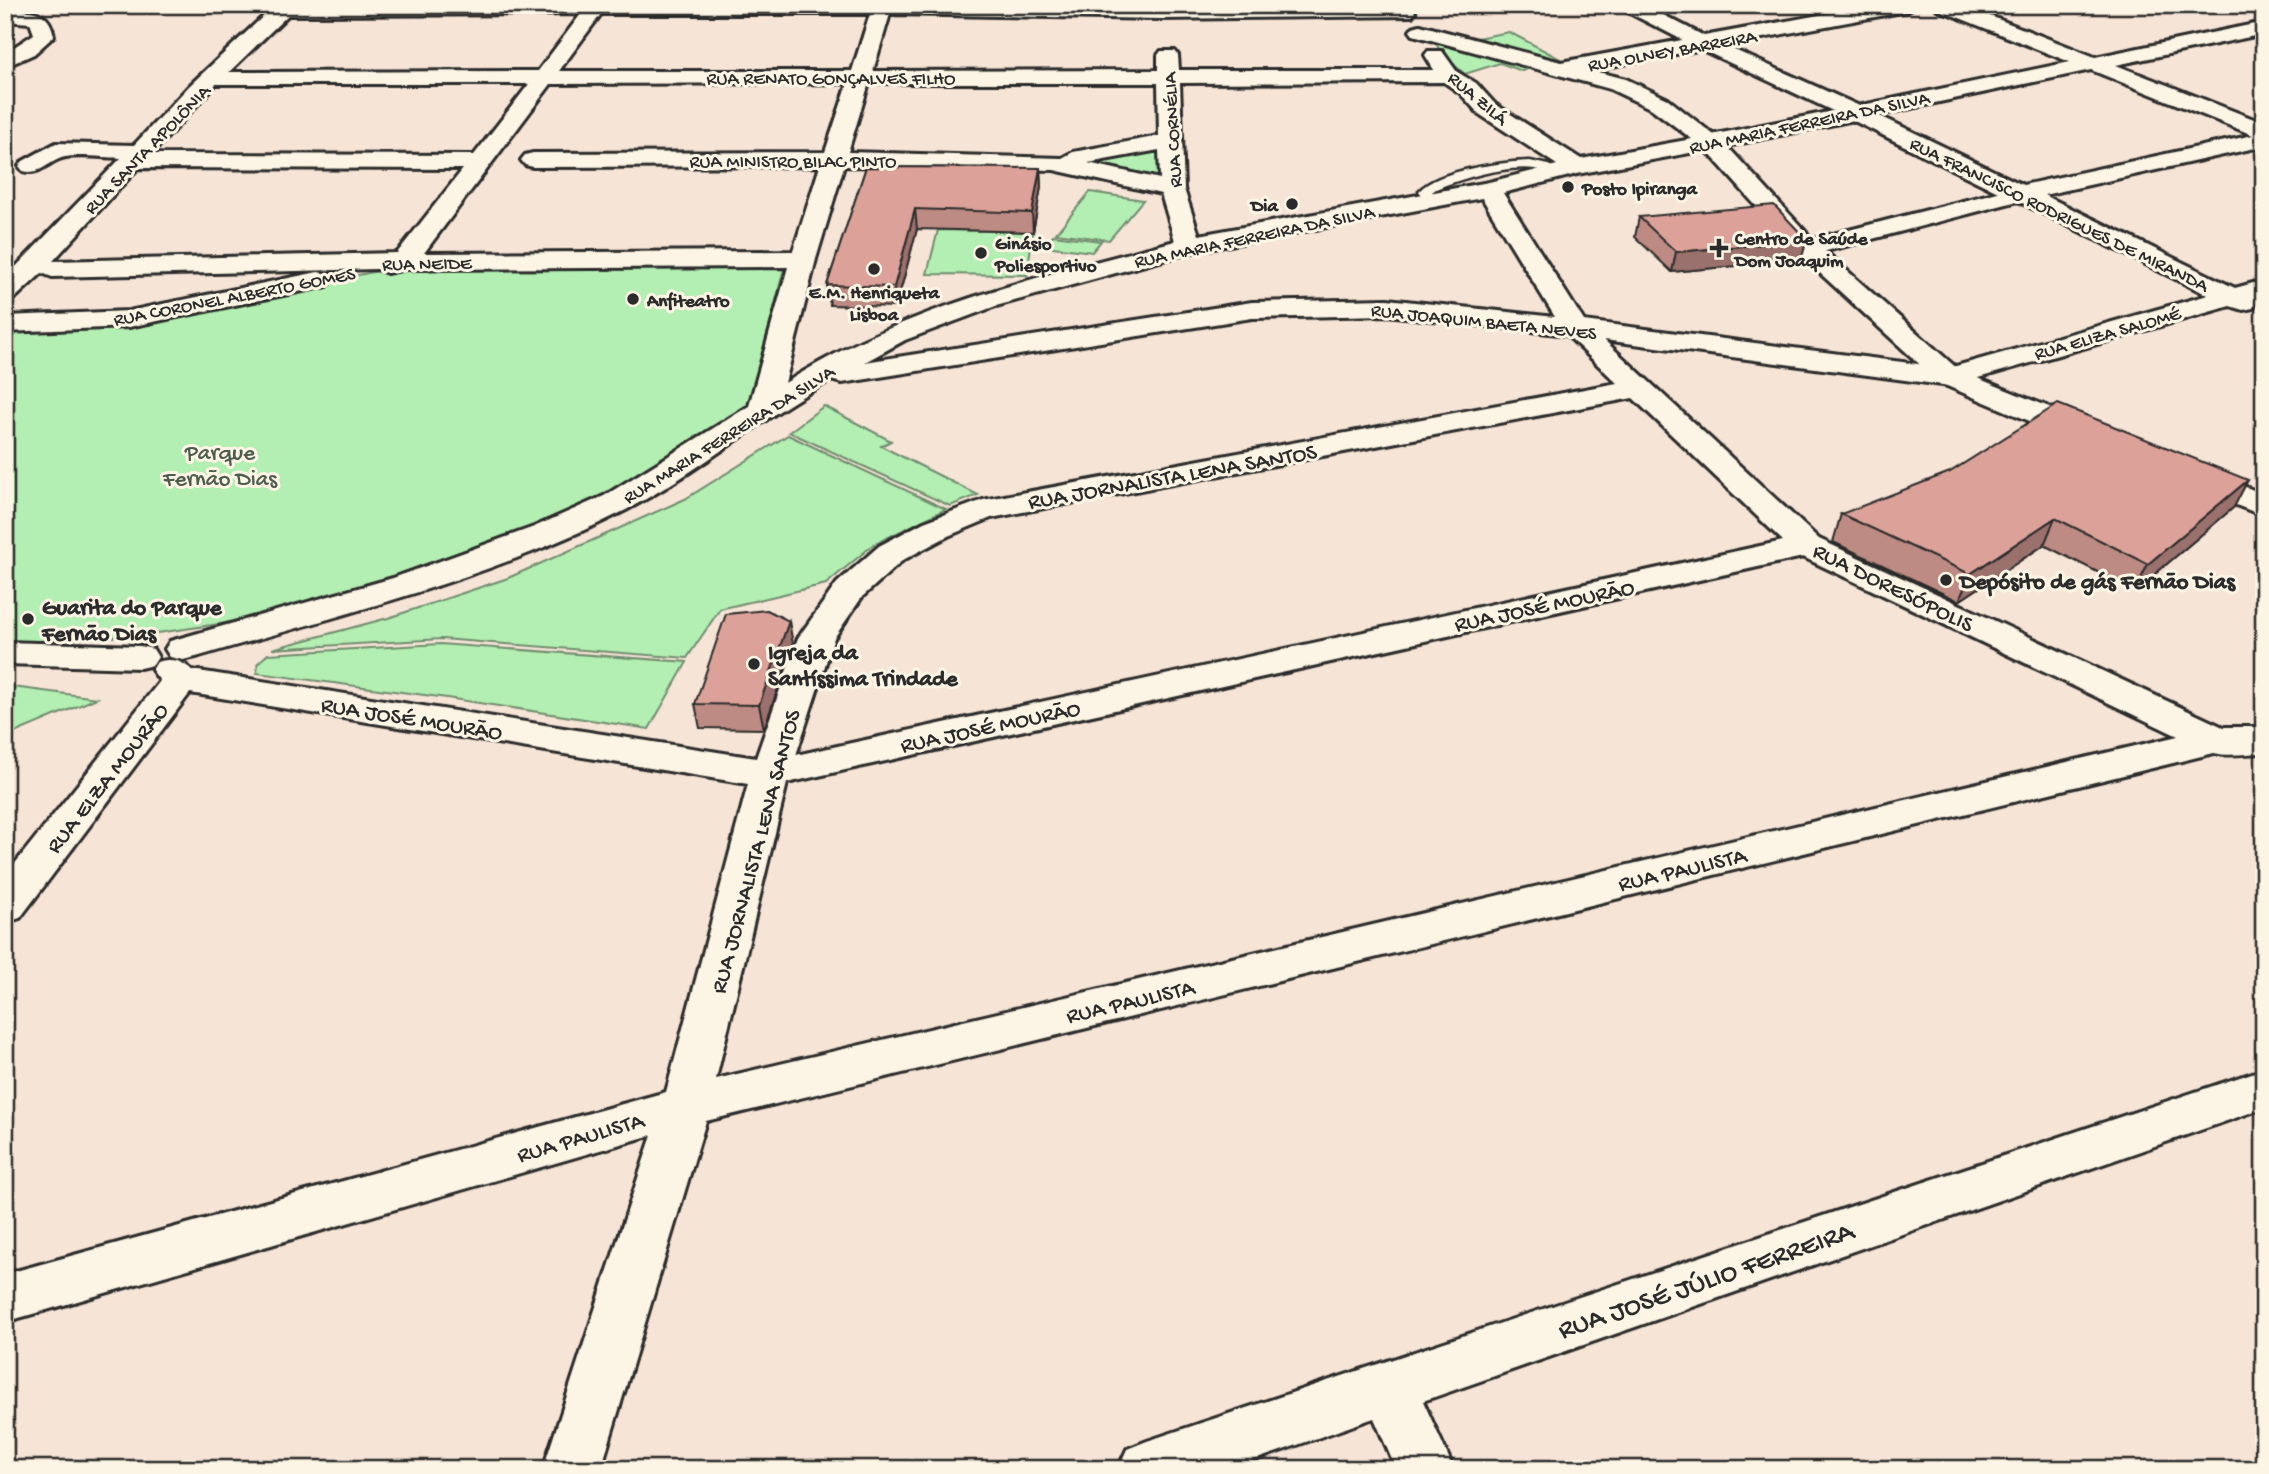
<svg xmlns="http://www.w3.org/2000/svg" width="2269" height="1474" font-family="'Gochi Hand',sans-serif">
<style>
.green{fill:#b3eeb2;stroke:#6f8c6e;stroke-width:2}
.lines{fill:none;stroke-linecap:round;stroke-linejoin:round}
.lane-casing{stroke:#2b2b2b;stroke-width:5}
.street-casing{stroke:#2b2b2b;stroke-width:6}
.secondary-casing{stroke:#2b2b2b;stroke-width:6}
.lane{fill:#fcf5e5;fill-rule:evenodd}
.street{fill:#fcf5e5;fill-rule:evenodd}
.secondary{fill:#fcf5e5;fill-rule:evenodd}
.wall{fill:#bd8b84;stroke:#2b2b2b;stroke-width:2}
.shaded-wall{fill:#9a716c;stroke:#2b2b2b;stroke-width:2}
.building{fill:#dca29a;stroke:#2b2b2b;stroke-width:2}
.poi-dot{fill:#2b2b2b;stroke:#fcf5e5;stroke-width:2.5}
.labels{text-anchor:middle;stroke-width:6;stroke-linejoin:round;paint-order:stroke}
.far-street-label{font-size:19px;fill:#2b2b2b;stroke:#fcf5e5}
.far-poi-label{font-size:19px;font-weight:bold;fill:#2b2b2b;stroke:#fcf5e5;text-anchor:start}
.park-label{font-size:23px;fill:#4d5c4d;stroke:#fcf5e5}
.street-label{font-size:23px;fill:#2b2b2b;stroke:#fcf5e5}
.poi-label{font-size:23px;font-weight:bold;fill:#2b2b2b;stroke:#fcf5e5;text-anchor:start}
.near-street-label{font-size:28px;fill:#2b2b2b;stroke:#fcf5e5}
</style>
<rect width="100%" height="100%" fill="#f6e4d6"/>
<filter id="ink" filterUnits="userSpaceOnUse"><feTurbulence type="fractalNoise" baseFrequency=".0143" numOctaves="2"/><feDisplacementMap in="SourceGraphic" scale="14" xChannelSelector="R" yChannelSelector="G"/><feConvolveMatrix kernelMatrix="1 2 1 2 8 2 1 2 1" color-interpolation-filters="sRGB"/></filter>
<g filter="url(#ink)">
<g class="green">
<path d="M1509,32L1564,61H1552L1466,40Z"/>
<path d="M1435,41L1537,65L1522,71L1500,63L1465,74L1442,55Z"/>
<path d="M1157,148L1162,175V179L1157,180L1071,164Z"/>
<path d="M1090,192L1143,200L1109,240L1056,233Z"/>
<path d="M938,230L1033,232L1027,275L927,274Z"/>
<path d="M1053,235L1101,241L1092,252L1045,246Z"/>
<path d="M785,264L750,404L722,426L619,495L496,548L260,618L144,635L5,643V328L229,302L392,268Z"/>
<path d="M824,406L891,441L881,446L978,495L950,506L789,432Z"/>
<path d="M788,435L946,509L874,544L826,584L720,609L687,658L442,639L272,649L388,618L508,578L685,499Z"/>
<path d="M440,644L687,662L649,729L447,698L257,673L258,663L268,654Z"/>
<path d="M5,686L97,698L5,737Z"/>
</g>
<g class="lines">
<g class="lane-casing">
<path id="lane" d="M1530,161L1548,165L1563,172L1557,176C1550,174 1543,170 1535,169C1507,165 1462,178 1436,189L1432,192L1437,200L1431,204L1427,203L1419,191C1438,170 1502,162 1530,161Z"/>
</g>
<g class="street-casing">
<g id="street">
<path d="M259,5L1405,6L1412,8L1415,12L1412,16L1161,19L890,14L873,71L1158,70V55L1161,51H1175L1178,55L1179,70H1434L1425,55L1428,51H1442L1457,72L1476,83L1495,104L1581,159L1692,139L1652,109L1610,89L1413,35L1410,31L1413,27L1420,25L1561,62L1874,5H1917L1907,11L1590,70L1626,79L1668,99L1723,142L1719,147L1711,149L1577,174L1503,193L1584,321L1949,368L2208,295L2018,201L1807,256L1798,253L1794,248L1798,243L1998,192L1848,118L1845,113L1848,108L2070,62L1937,9L1934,5H1962L2095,57L2264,22V34L2116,65L2264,123V146L2044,195L2235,288L2264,280V296L2255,299L2257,302L2253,308L2243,310L2230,306L1950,386L1604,340L1819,539L2223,727H2264V753C2248,753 2229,757 2214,753L706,1121L601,1469H543L652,1135L5,1322V1274L666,1092L748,784L190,693L20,918L5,923V876L160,681L152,670L157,662C172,658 180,660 192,670L756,758L798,638L837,583L879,546L924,522L983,500L1617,383L1567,335L1387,315L1252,318L842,383L831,380C760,418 698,473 626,510C492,578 339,615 196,657L183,660L170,657L165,649L170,641L393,578L534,527L604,496L749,406L788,267L405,269L387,273L377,269L52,277L42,273L15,298L5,300V278L121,158C106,158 71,153 59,159C45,165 39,175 23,171L19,166L23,161L56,143L134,145L189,86L269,11ZM581,14L538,71L229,72L288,15ZM601,14H870L852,71H559ZM2091,70L2253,135L2023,185L1878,115ZM1444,82L1460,93L1479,114L1557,165L1489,182L1199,235L1184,189L1180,83ZM848,83L825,152L533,153L525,155L521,160L525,165L533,167L820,166L793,251L424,253L551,84ZM869,83H1158L1159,136L1073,152L1062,158L848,152ZM216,84H529L474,155L152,154ZM1159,150L1160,179L1088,163ZM844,166L1054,170L1161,194L1175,241C1040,277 903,307 785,383L816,259ZM138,168L463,169L397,253L53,261ZM1482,198L1555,317L1387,299L1252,302L865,362L905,340L996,306L1192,252ZM1633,398L1783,541L796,755L834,638L862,597L903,560L948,536L991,518ZM1803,557L2178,736L716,1079L787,783Z"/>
<path d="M5,9C30,12 49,7 54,36L34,54L5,67V53L34,34L30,23L5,21Z"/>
<path d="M318,272L327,274L331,280L327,286L129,327L5,332V316L129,311Z"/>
<path d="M5,642L140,646L153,649L158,657L153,665L140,668L5,664Z"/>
<path d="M2264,1069V1108L1423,1401L1454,1469H1396L1374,1418L1229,1469H1118L1127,1449L1147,1441Z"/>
</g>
</g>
<g class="secondary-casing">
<g id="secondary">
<path d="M1619,5H1644L1710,39L1864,108L1867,113L1864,118L1727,146L1816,243L1960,371L2101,428L2105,435L2101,442L2090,444L2079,442L1940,383L1798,253L1699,142L1703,137L1711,135L1833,111L1696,47L1622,9Z"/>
<path d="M2191,466L2264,494V516L2180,483L2175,476L2180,469Z"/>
</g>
</g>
<use href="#lane" class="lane"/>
<use href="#street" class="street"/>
<use href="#secondary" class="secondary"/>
</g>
<g class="wall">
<path d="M866,167L1040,168L1041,187L1033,232L917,229L896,307L830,305L827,285Z"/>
<path d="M1639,217L1801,260L1672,272L1635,237Z"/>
<path d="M2234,507L2135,591L2044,545L1959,601L1833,542L1841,514Z"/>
<path d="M793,644L764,729L700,728L695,704Z"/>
</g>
<g class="shaded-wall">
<path d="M1040,168L1041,187L1033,232L1032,213Z"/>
<path d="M915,209L917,229L896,307L894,287Z"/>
<path d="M1807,240L1801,260L1672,272L1676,252Z"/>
<path d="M2248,480L2234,507L2135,591L2148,564Z"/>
<path d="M2055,518L2044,545L1959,601L1970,574Z"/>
<path d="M789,621L793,644L764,729L759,705Z"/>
</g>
<g class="building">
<path d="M866,167L1040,168L1032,213L915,209L894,287L827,285Z"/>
<path d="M1774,205L1807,240L1676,252L1639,217Z"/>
<path d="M2058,404L2248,480L2148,564L2055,518L1970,574L1841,514L1950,472Z"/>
<path d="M767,610L789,621L759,705L695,704L726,614Z"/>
</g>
</g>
<g class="poi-dot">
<circle cx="1568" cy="187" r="7"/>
<circle cx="1292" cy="204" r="7"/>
<path d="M1715.5 237.5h7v7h7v7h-7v7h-7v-7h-7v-7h7z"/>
<circle cx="981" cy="253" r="7"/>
<circle cx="874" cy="269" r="7"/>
<circle cx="633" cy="299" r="7"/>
<circle cx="1946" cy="580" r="7"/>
<circle cx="28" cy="619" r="7"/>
<circle cx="754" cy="664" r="7"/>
</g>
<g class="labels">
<g class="far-street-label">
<text transform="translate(1672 49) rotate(-10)" y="7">RUA OLNEY BARREIRA</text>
<text x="831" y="84">RUA RENATO GONÇALVES FILHO</text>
<text transform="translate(1479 97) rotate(40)" y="7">RUA ZILÁ</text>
<text transform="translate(1809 121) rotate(-12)" y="7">RUA MARIA FERREIRA DA SILVA</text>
<text transform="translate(1171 130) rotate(-93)" y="7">RUA CORNÉLIA</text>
<text transform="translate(146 148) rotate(-46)" y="7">RUA SANTA APOLÔNIA</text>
<text x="793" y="167">RUA MINISTRO BILAC PINTO</text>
<text transform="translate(2060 213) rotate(26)" y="7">RUA FRANCISCO RODRIGUES DE MIRANDA</text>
<text transform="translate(1254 235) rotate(-12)" y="7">RUA MARIA FERREIRA DA SILVA</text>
<text transform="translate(427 262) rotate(-1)" y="7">RUA NEIDE</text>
<text transform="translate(234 295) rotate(-11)" y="7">RUA CORONEL ALBERTO GOMES</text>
<text transform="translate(1484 320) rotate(6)" y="7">RUA JOAQUIM BAETA NEVES</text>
<text transform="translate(2107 332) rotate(-16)" y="7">RUA ELIZA SALOMÉ</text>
<text transform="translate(728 433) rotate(-32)" y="7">RUA MARIA FERREIRA DA SILVA</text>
</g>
<g class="far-poi-label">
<text x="1582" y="194">Posto Ipiranga</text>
<text x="1278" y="211" text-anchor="end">Dia</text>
<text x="1735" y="244">Centro de Saúde<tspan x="1735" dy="22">Dom Joaquim</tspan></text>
<text x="995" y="249">Ginásio<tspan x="995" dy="22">Poliesportivo</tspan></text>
<text x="874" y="298" text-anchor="middle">E.M. Henriqueta<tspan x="874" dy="22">Lisboa</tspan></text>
<text x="647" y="306">Anfiteatro</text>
</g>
<g class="park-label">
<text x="220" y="459">Parque<tspan x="220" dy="26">Fernão Dias</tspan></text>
</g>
<g class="street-label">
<text transform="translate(1172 475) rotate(-10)" y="8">RUA JORNALISTA LENA SANTOS</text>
<text transform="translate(1894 586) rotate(26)" y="8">RUA DORESÓPOLIS</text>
<text transform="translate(1544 604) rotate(-12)" y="8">RUA JOSÉ MOURÃO</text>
<text transform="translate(412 717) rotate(9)" y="8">RUA JOSÉ MOURÃO</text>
<text transform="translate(990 725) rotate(-12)" y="8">RUA JOSÉ MOURÃO</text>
<text transform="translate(106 777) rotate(-52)" y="8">RUA ELZA MOURÃO</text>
<text transform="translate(754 851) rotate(-75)" y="8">RUA JORNALISTA LENA SANTOS</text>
<text transform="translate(1682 868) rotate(-13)" y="8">RUA PAULISTA</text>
<text transform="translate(1130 1000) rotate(-13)" y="8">RUA PAULISTA</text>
<text transform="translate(580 1136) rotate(-16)" y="8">RUA PAULISTA</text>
</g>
<g class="poi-label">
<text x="1960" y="588">Depósito de gás Fernão Dias</text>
<text x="42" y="614">Guarita do Parque<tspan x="42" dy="26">Fernão Dias</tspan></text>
<text x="768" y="659">Igreja da<tspan x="768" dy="26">Santíssima Trindade</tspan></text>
</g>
<g class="near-street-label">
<text transform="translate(1705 1278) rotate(-19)" y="10">RUA JOSÉ JÚLIO FERREIRA</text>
</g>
</g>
<rect width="2269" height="1474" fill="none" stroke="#fcf5e5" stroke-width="28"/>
<rect x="14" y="14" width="2241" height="1446" fill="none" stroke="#2b2b2b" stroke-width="2.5" filter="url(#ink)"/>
</svg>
